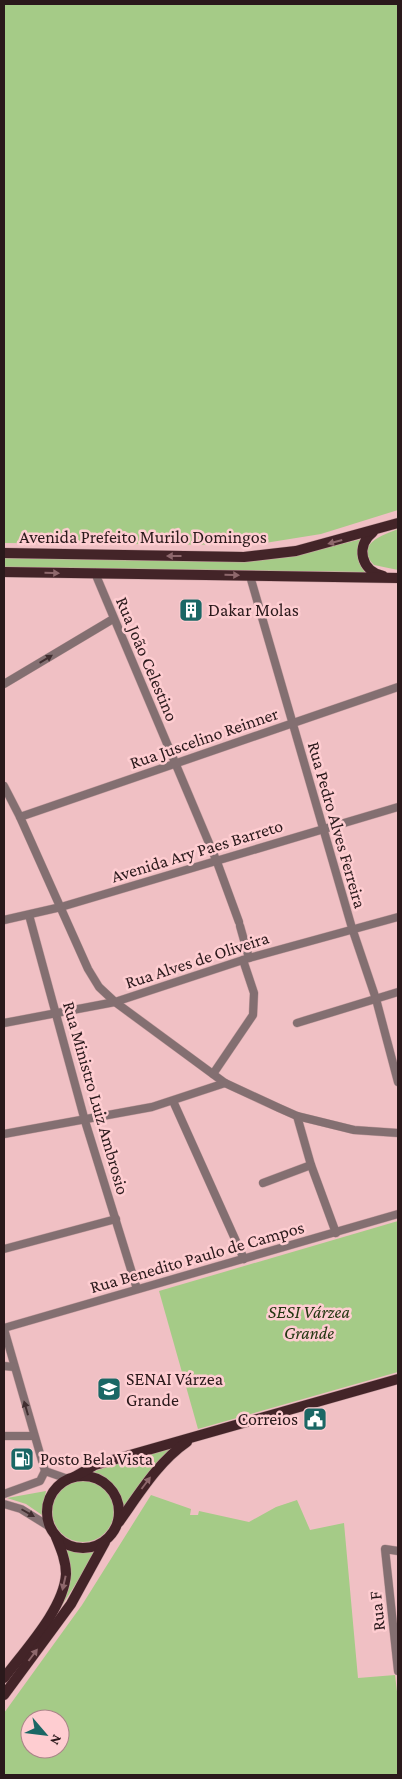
<svg xmlns="http://www.w3.org/2000/svg" width="402" height="1779" font-family="'Crimson Pro',serif">
<style>
.green{fill:#a5cb87;fill-rule:evenodd}
.lines{fill:none;stroke-linecap:round;stroke-linejoin:round}
.minor-casing{stroke:#c89fa2;stroke-width:9}
.major-casing{stroke:#c89fa2;stroke-width:11}
.minor{stroke:#836f71;stroke-width:8}
.major{stroke:#432428;stroke-width:10}
.oneway{fill:#8e686c}
.oneway2{fill:#402e30}
.labels{text-anchor:middle;stroke-width:5;stroke-linejoin:round;paint-order:stroke}
.street-label{font-size:18px;fill:#2a191b;stroke:#fecdd1}
.poi-label{font-size:18px;fill:#2a191b;stroke:#fecdd1;text-anchor:start}
.park-label{font-size:18px;font-style:italic;fill:#233611;stroke:#fecdd1}
</style>
<rect width="100%" height="100%" fill="#f0c0c4"/>
<g class="green">
<path d="M4,4H398V510L321,534L253,545L4,543Z"/>
<path d="M398,529V570L374,565C354,544 383,535 398,529Z"/>
<path d="M362,539C356,551 356,562 365,572L4,568V558L299,554Z"/>
<path d="M398,1221V1372L198,1429L159,1291Z"/>
<path d="M176,1444L167,1452L123,1510C121,1490 111,1480 92,1472Z"/>
<circle cx="83" cy="1511" r="31"/>
<path d="M46,1491L42,1515L26,1504L7,1498Z"/>
<path d="M151,1495L191,1509L190,1515H198L199,1511L249,1522L276,1507L297,1500L310,1530L344,1523L358,1678L395,1675L398,1700V1775H4V1713L82,1605ZM30,1719H60V1749H30Z"/>
<path d="M63,1545L78,1551L98,1549L54,1618L62,1604Z"/>
</g>
<g class="lines">
<g class="minor-casing">
<g id="minor">
<path d="M95,573L217,862L239,922"/>
<path d="M250,576L352,928L376,999L398,1082"/>
<path d="M4,684L113,619"/>
<path d="M4,786L20,817L88,969L99,987L115,1002L225,1083L279,1108L297,1116L354,1130L398,1133"/>
<path d="M20,817L398,687"/>
<path d="M29,915L85,1121L137,1289"/>
<path d="M4,920L61,907L398,807"/>
<path d="M240,926L249,958"/>
<path d="M4,1023L115,1002L249,958L398,917"/>
<path d="M297,1023L398,992"/>
<path d="M213,1074L253,1015L254,993L243,960"/>
<path d="M173,1101L244,1259"/>
<path d="M297,1116L311,1165L336,1233"/>
<path d="M4,1134L152,1107L225,1083"/>
<path d="M263,1183L311,1165"/>
<path d="M4,1249L116,1219"/>
<path d="M4,1328L398,1214"/>
<path d="M4,1329L45,1471"/>
<path d="M4,1366L14,1367"/>
<path d="M4,1436H34"/>
<path d="M45,1471L68,1479"/>
<path d="M4,1494L40,1481L45,1471"/>
<path d="M4,1504L21,1509L50,1527"/>
<path d="M398,1551L385,1549L398,1671"/>
</g>
</g>
<g class="major-casing">
<g id="major">
<path d="M373,532C355,546 361,571 383,576"/>
<path d="M4,553L244,557L296,551L398,523"/>
<path d="M4,572L398,578"/>
<circle cx="83" cy="1512" r="36"/>
<path d="M74,1477L95,1465L398,1379"/>
<path d="M119,1522C139,1494 158,1462 187,1442"/>
<path d="M4,1678C24,1651 64,1609 66,1574C66,1561 61,1549 56,1537"/>
<path d="M4,1695L71,1604L105,1542"/>
</g>
</g>
<use href="#minor" class="minor"/>
<use href="#major" class="major"/>
</g>
<defs><path id="oneway-solid" d="M-6-.8H1V-3.2L6.5 0L1 3.2V.8H-6Z" transform="scale(1.25)"/></defs>
<g class="oneway">
<use href="#oneway-solid" transform="translate(335 542) rotate(165)"/>
<use href="#oneway-solid" transform="translate(174 556) rotate(-180)"/>
<use href="#oneway-solid" transform="translate(52 573) rotate(1)"/>
<use href="#oneway-solid" transform="translate(232 575) rotate(1)"/>
<use href="#oneway-solid" transform="translate(146 1483) rotate(-53)"/>
<use href="#oneway-solid" transform="translate(64 1583) rotate(103)"/>
<use href="#oneway-solid" transform="translate(33 1655) rotate(-53)"/>
</g>
<g class="oneway2">
<use href="#oneway-solid" transform="translate(46 659) rotate(-31)"/>
<use href="#oneway-solid" transform="translate(26 1408) rotate(-106)"/>
<use href="#oneway-solid" transform="translate(28 1513) rotate(30)"/>
</g>
<defs>
<g id="building-square" transform="scale(1.25)"><rect x="-9" y="-9" width="18" height="18" rx="4" fill="#1a6765" stroke="#fecdd1"/><path d="M-4-6H4V6H1V3H-1V6H-4ZM-2.5-4.3h1.7v1.8h-1.7ZM.8-4.3h1.7v1.8H.8ZM-2.5-1h1.7V.8h-1.7ZM.8-1h1.7V.8H.8Z" fill="#fff"/></g>
<g id="university-square" transform="scale(1.25)"><rect x="-9" y="-9" width="18" height="18" rx="4" fill="#1a6765" stroke="#fecdd1"/><path d="M0-5L7-2L0 1L-7-2ZM-4 1L0 2.5L4 1V4Q0 6-4 4Z" fill="#fff"/></g>
<g id="civic-square" transform="scale(1.25)"><rect x="-9" y="-9" width="18" height="18" rx="4" fill="#1a6765" stroke="#fecdd1"/><path d="M-.6-6.5H3V-4.5H.6V-3L4-1V1h2V6H-6V1h2V-1L-.6-3ZM-1.2 2.5V6h2.4V2.5Z" fill="#fff"/></g>
<g id="fuel-square" transform="scale(1.25)"><rect x="-9" y="-9" width="18" height="18" rx="4" fill="#1a6765" stroke="#fecdd1"/><path d="M-5.5-6h7V0h2V4h1.3V-2.5L3-4.5l.8-.8L6-3V5H2.5V1h-1V6h-7ZM-4.2-4.7v3.2H.2V-4.7Z" fill="#fff"/></g>
</defs>
<g fill-rule="evenodd">
<use href="#building-square" x="191" y="610"/>
<use href="#university-square" x="109" y="1389"/>
<use href="#civic-square" x="315" y="1419"/>
<use href="#fuel-square" x="22" y="1459"/>
</g>
<g class="labels">
<g class="street-label">
<text x="143" y="543">Avenida Prefeito Murilo Domingos</text>
<text transform="translate(147 659) rotate(67)" y="6">Rua João Celestino</text>
<text transform="translate(204 738) rotate(-19)" y="6">Rua Juscelino Reinner</text>
<text transform="translate(337 825) rotate(74)" y="6">Rua Pedro Alves Ferreira</text>
<text transform="translate(197 851) rotate(-17)" y="6">Avenida Ary Paes Barreto</text>
<text transform="translate(197 960) rotate(-18)" y="6">Rua Alves de Oliveira</text>
<text transform="translate(96 1098) rotate(74)" y="6">Rua Ministro Luiz Ambrosio</text>
<text transform="translate(197 1257) rotate(-16)" y="6">Rua Benedito Paulo de Campos</text>
<text transform="translate(377 1611) rotate(-96)" y="6">Rua F</text>
</g>
<g class="poi-label">
<text x="208" y="616">Dakar Molas</text>
<text x="126" y="1385">SENAI Várzea<tspan x="126" dy="21">Grande</tspan></text>
<text x="298" y="1425" text-anchor="end">Correios</text>
<text x="40" y="1465">Posto Bela Vista</text>
</g>
<g class="park-label">
<text x="309" y="1318">SESI Várzea<tspan x="309" dy="21">Grande</tspan></text>
</g>
</g>
<rect width="402" height="1779" fill="none" stroke="#2a191b" stroke-width="10"/>
<g transform="translate(45 1734) rotate(118)"><circle r="24" fill="#fecdd1" stroke="#a98588"/>
<path d="M0-4L9 19L0 12L-9 19Z" fill="#1a6765"/>
<text y="-8" font-size="14" font-weight="bold" text-anchor="middle" fill="#2a191b">N</text>
</g>
</svg>
